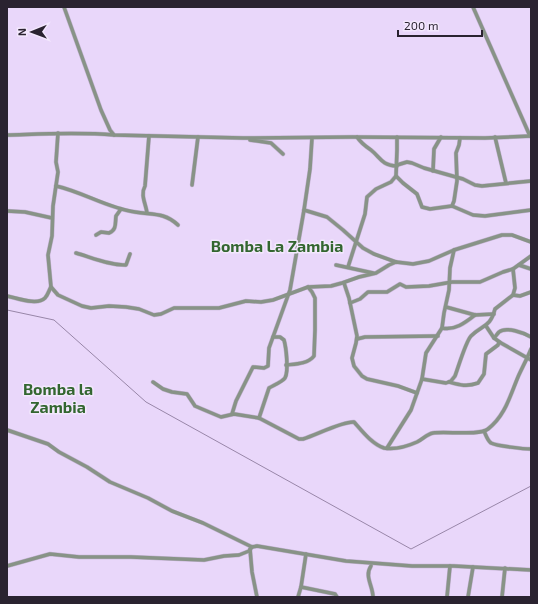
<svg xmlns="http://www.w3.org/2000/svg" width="538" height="604" font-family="'Exo 2',sans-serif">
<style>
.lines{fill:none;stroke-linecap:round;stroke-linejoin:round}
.stream{stroke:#9886a8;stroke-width:1}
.street-casing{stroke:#c3b3d2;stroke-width:4.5}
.street{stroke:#889387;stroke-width:3.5}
.labels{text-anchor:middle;stroke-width:3;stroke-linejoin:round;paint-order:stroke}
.quarter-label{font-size:16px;font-weight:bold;fill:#336630;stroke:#f3e8fd}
</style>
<rect width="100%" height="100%" fill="#e9d7fa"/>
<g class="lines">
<path class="stream" d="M7,310L54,320L146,402L411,549L531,486"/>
<g class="street-casing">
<g id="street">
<path d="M64,7L101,110L110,130L114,135L243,138L352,137L485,138L531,136"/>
<path d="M473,7L530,136"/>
<path d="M58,133L56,162L58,172L53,206L52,236L48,255L51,287L58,295L82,306L91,308L109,306L126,307L139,309L154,315L161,314L174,308H219L246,301L261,302L273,300L308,287L331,286L342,283L359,277L376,273L389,265L396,262L413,264L429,261L454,250L502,235H512L531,242"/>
<path d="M7,135C43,134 78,132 114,135"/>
<path d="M357,137C361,143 365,146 371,150C381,158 381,165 397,166"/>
<path d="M495,137L506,183"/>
<path d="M250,140L271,143L283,154"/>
<path d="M397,165L407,162L412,163L424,168L463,179L475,185L482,186L531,181"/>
<path d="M433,171L434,149L441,137"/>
<path d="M396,176L403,183L417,194L422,207L430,209L452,206L454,201L457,181L456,153L459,145L460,138"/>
<path d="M192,185L198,137"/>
<path d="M56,186C83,192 107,208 135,212C152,215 164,212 178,225"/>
<path d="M452,206L473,215L485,216L531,210"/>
<path d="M304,210L327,217L343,230L363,248L374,254L396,262"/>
<path d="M7,211L25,212L52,218"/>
<path d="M147,213C146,204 140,195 145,186L149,136"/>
<path d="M96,235L101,232L109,233C117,230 115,223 116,216L121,209"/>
<path d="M76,253C93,258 109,265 126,265L130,254"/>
<path d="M336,265L373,273"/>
<path d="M519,265L531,269"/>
<path d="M348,267L365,214L367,197L376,189L391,182L396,176L397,150V137"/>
<path d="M344,283L349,298L357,336L356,343L352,358L354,366L362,376L367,379L398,386L417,393"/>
<path d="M513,295L520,296L531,292"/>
<path d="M7,296C17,298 37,306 45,298C48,295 49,290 51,287"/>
<path d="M350,303L360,299L368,292H387L400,284L406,287L429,286L452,282H480L503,272L513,269L531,256"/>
<path d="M446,307L475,315L494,314"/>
<path d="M486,326L494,338L501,343L531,360"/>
<path d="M442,328C455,331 466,322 475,315"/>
<path d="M494,338C496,336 497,334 499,332C506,326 524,333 531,337"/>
<path d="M357,339L365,337L438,336"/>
<path d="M286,365C295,364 308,364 314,356L315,330V298L312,292L308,287"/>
<path d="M422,379L446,383L451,381L455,376C458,368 466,341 471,336C483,324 490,328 495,309L513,295L515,288L513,269"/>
<path d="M153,382L163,389L172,392L187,394L195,406L202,409L221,417L234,414L259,418L299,439H303C316,435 343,421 354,422C362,431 372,444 384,448C395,450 408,446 417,442C423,439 427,434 433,433C446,431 479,436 488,429C505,416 510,396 518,377C522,368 527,359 531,349"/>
<path d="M449,382C460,385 467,387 478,383L484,374L486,354L498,345L499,342"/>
<path d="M232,414L236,401L253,367L264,368L268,366L269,348L290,290L304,210L310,169L312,138"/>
<path d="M259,418L269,388C274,385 282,382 285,378C289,371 286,347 284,340L280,337H273"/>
<path d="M7,430L48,444L59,452L87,467L110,482L148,498L172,511L203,523L252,547L257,546L346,561L412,566H454L531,570"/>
<path d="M484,431C486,435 487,440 491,443C497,446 524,449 531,449"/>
<path d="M387,448L411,410L422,379L426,353L442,328L444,313L449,290L450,268L454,250"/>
<path d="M250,549L252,572L257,597"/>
<path d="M7,566L50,554L79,557H131L204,560L224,556L239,555L249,551L252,547"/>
<path d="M371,566C364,576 373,586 373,597"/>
<path d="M301,587L335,594L337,597"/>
<path d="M298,597L301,587L306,554"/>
<path d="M447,597L450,566"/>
<path d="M468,597L473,567"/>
<path d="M502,597L505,568"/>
</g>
</g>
<use href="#street" class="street"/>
</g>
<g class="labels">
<g class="quarter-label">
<text x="277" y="252">Bomba La Zambia</text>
<text x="58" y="395">Bomba la<tspan x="58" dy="18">Zambia</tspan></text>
</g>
</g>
<rect width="538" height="604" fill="none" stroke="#2a2330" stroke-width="16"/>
<g transform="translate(32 32) rotate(269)" stroke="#f3e8fd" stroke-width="3" paint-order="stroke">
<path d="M0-3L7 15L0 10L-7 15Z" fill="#2a2330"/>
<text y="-6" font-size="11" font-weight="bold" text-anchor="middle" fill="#2a2330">N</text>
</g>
<path d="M398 30v6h84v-6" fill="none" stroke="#2a2330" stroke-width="2"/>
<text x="404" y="30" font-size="12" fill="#2a2330" stroke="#f3e8fd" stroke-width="3" paint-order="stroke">200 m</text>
</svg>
